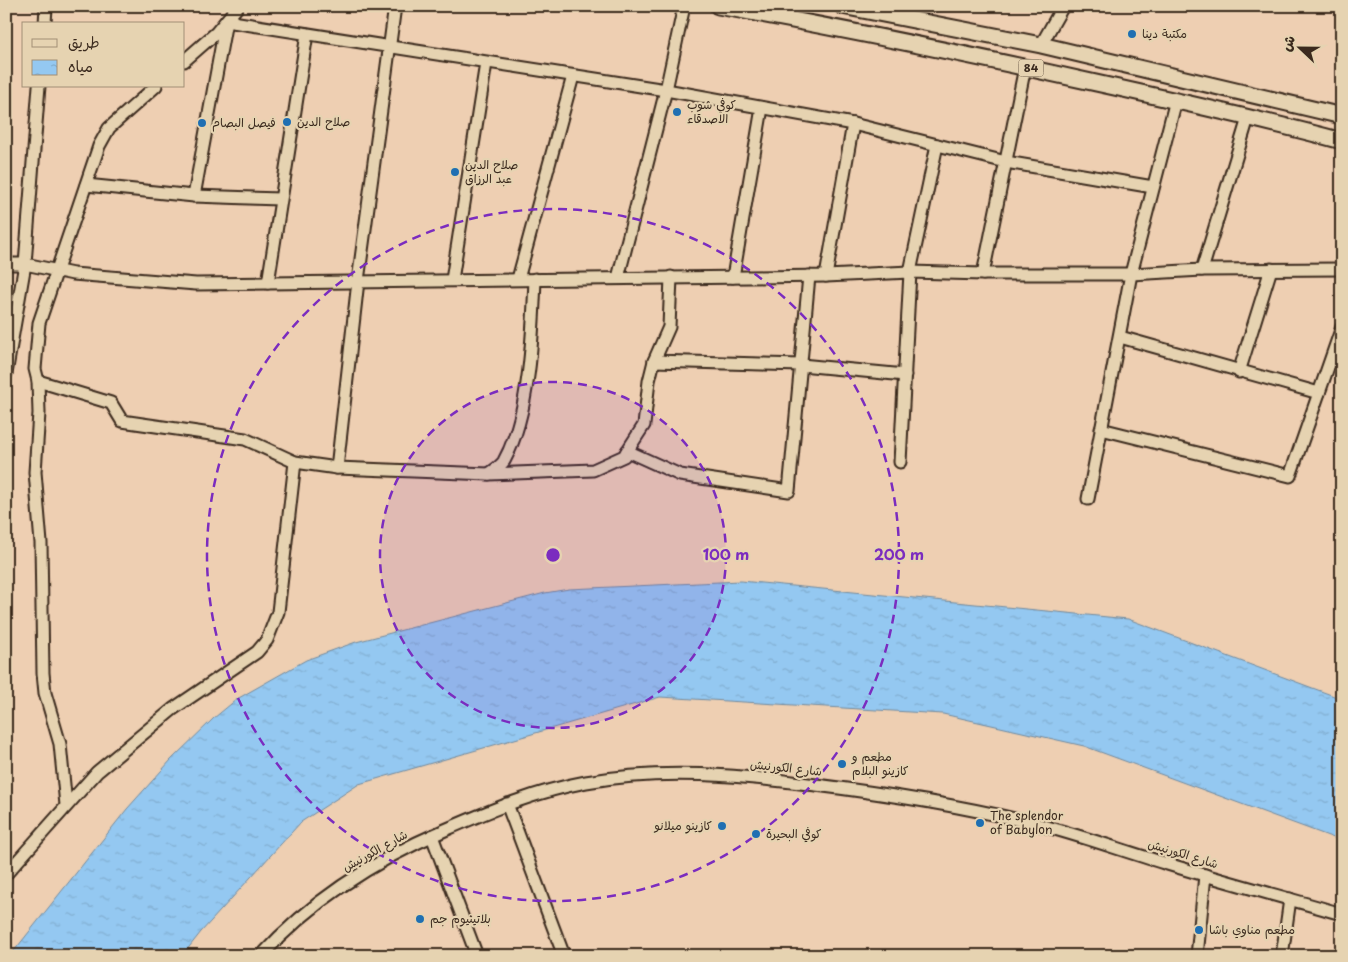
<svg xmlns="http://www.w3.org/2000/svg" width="1348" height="962" font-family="'Playpen Sans','Playpen Sans Arabic',sans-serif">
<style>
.water{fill:url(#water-ripples);stroke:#70899d}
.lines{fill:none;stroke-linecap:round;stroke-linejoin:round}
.minor-casing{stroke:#3b2a1e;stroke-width:15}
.major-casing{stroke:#3b2a1e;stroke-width:19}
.minor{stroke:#e6d3b1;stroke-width:11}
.major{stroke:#e6d3b1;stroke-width:15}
.ring{fill:none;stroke:#7b2cbf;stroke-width:2.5;stroke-dasharray:9 6}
.poi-dot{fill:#1f6fb2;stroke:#e6d3b1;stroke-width:2}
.labels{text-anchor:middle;stroke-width:4.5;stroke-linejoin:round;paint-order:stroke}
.shield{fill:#e6d3b1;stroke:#6e5d4a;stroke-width:1}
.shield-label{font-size:11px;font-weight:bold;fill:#3b2a1e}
.poi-label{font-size:12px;fill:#3b2a1e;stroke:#e6d3b1;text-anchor:start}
.street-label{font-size:12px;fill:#3b2a1e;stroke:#e6d3b1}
.centre{fill:#7b2cbf;stroke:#e6d3b1;stroke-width:2.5}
.ring-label{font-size:15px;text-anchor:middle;font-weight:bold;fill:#7b2cbf;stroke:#e6d3b1;stroke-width:4.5;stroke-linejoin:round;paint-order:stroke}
</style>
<defs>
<pattern id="water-ripples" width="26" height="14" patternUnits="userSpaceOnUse" patternTransform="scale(1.25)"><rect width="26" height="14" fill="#94c8f1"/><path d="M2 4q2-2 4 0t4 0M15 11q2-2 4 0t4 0" fill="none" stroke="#80acce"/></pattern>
</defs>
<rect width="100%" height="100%" fill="#eecfb2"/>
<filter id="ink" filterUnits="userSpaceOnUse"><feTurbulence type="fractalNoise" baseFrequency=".02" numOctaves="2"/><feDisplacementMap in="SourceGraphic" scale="10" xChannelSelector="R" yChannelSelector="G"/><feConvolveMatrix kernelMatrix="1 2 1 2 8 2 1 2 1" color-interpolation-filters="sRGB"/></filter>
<g filter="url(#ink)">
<path class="water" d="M741,581L1128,619L1342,699V841L1084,746L943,714L660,697L359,784L301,822L201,932L182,956H6V946L14,951L127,809L171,760L214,718L237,699L306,660L356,642L545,593L569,589Z"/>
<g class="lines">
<g class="minor-casing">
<g id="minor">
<path d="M45,24L46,6"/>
<path d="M1041,45L1063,6"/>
<path d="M184,61L216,33L238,6"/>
<path d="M86,185L194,196L280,199"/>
<path d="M194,196L226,21L666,90L853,124L1006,162L1153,187"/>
<path d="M6,264H25L73,274L196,284L826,276L910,272L983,274H1131L1202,270L1342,269"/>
<path d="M1202,270L1248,118"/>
<path d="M983,274L1025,67"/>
<path d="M826,276L853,124"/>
<path d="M671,277L669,327L654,361L801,365L905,375"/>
<path d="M733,277L762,108"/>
<path d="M618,278L666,90L684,6"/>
<path d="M518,279L573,76"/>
<path d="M452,280L486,63"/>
<path d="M268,283L307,34"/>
<path d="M1120,337L1319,393"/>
<path d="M1239,372L1271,269"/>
<path d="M6,374L25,264L39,86"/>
<path d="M38,381L111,403L122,421L245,439L295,462L337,468L489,474L593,470L624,456L644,425L649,381L654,361"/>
<path d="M1101,429L1290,476L1342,327"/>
<path d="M627,451L680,475L789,491L809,276"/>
<path d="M900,462L910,272L937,145"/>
<path d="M337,468L358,281L395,6"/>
<path d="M489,474C494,470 501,466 504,461C530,414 533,332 535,279"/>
<path d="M1088,499L1131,274L1176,100"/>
<path d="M507,804L564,956"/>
<path d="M66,805L60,744L45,693L43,673L41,543L35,472L39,413L38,381L35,369L39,323L99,146L109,128L156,86"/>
<path d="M432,836L477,956"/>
<path d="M6,874L97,772L173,709L257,652L267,640L278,612L295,462"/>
<path d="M261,956C312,900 375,860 445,830C491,810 537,791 586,782C662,768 741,775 816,785C888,794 962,806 1032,823C1077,834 1120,850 1164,863C1223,881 1283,897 1342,914"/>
<path d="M1197,956L1205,875"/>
<path d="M1282,956L1290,899"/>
</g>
</g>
<g class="major-casing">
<g id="major">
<path d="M718,6C844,29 970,55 1096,83C1178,101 1260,119 1342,141"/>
<path d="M842,6L1041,45L1342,116"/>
</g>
</g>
<use href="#minor" class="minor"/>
<use href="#major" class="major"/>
</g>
</g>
<circle cx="553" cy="555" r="173" fill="#7b2cbf" fill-opacity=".12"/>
<g class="ring">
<circle cx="553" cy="555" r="173"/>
<circle cx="553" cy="555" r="346"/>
</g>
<g class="poi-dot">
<circle cx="1132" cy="34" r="5"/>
<circle cx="677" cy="112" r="5"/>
<circle cx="287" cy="122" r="5"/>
<circle cx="202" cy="123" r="5"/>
<circle cx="455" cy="172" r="5"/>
<circle cx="842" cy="764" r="5"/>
<circle cx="980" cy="823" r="5"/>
<circle cx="722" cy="826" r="5"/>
<circle cx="756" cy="834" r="5"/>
<circle cx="420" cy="919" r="5"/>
<circle cx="1199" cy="930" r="5"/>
</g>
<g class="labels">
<rect class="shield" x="1018.5" y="59.5" width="25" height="17" rx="4"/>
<g class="shield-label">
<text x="1031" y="72">84</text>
</g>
<g class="poi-label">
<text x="1142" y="38">مكتبة دينا</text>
<text x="687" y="109">كوفي شوب<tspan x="687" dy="14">الاصدقاء</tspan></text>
<text x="297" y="126">صلاح الدين</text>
<text x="212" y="127">فيصل البصام</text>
<text x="465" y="169">صلاح الدين<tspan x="465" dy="14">عبد الرزاق</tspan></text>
<text x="852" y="761">مطعم و<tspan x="852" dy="14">كازينو البلام</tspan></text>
<text x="990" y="820">The splendor<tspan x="990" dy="14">of Babylon</tspan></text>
<text x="712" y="830" text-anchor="end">كازينو ميلانو</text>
<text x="766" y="838">كوفي البحيرة</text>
<text x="430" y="923">بلاتينيوم جم</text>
<text x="1209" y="934">مطعم مناوي باشا</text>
</g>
<g class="street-label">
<text transform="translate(786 768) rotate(6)" y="4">شارع الكورنيش</text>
<text transform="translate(375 851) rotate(-29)" y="4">شارع الكورنيش</text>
<text transform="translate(1183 854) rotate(17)" y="4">شارع الكورنيش</text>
</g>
</g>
<circle cx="553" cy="555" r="8" class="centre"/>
<g class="ring-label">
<text x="726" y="560">100 m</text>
<text x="899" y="560">200 m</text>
</g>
<rect width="1348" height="962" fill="none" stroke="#e6d3b1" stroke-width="25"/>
<rect x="12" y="12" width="1323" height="937" fill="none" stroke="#3b2a1e" stroke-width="2" filter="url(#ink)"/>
<rect x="22" y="22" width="162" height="65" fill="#e6d3b1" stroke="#a28f76"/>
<rect x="32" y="39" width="25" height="8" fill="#e6d3b1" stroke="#a28f76"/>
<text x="68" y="48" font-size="15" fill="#3b2a1e">طريق</text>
<rect x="32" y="60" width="25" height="15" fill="url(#water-ripples)" stroke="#a28f76"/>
<text x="68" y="72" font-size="15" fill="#3b2a1e">مياه</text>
<g transform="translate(1300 48) rotate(292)" stroke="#e6d3b1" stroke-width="4" paint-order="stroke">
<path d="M0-4L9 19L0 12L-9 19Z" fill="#3b2a1e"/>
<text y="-8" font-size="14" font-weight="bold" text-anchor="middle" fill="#3b2a1e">ش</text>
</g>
</svg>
